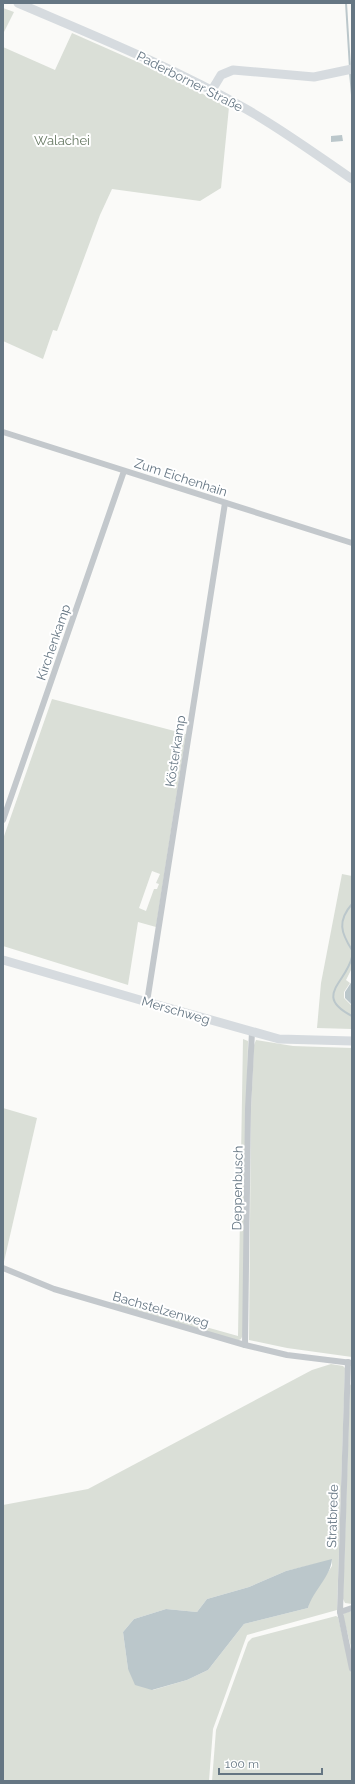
<svg xmlns="http://www.w3.org/2000/svg" width="355" height="1784" font-family="Raleway,sans-serif">
<style>
.green{fill:#dadfd7;fill-rule:evenodd}
.water{fill:#bbc7cb}
.lines{fill:none;stroke-linecap:round;stroke-linejoin:round}
.stream{stroke:#bbc7cb;stroke-width:2}
.street{stroke:#c3c8cc;stroke-width:6}
.secondary{stroke:#d6dbdf;stroke-width:9}
.labels{text-anchor:middle;stroke-width:4;stroke-linejoin:round;paint-order:stroke}
.street-label{font-size:13px;fill:#657683;stroke:#fff}
.park-label{font-size:13px;fill:#687a64;stroke:#fff}
</style>
<rect width="100%" height="100%" fill="#fafaf8"/>
<g class="green">
<path d="M3,8L14,12L3,34Z"/>
<path d="M72,33L149,67L229,107L221,188L200,201L112,189L100,215L57,331L53,330L43,359L3,341V47L55,70Z"/>
<path d="M52,699L186,734L156,927L138,922L128,985L3,946V839ZM152,871L160,874L156,883L159,884L157,889H154L146,911L139,908Z"/>
<path d="M342,874L352,876V968L346,980L350,983L344,992V998L352,1006V1029L317,1028L321,983Z"/>
<path d="M243,1039L248,1041L243,1335L241,1339L237,1341L112,1304L113,1301L238,1336Z"/>
<path d="M256,1040L293,1046L352,1048V1357L287,1348L249,1340L251,1109L254,1045Z"/>
<path d="M3,1108L37,1118L3,1266Z"/>
<path d="M331,1364L343,1366L345,1368L337,1610L247,1635L213,1729L209,1781H3V1505L88,1489L312,1370ZM332,1560V1566L310,1599L308,1608L244,1624L208,1670L187,1680L153,1690L128,1669L123,1632L134,1619L166,1609L197,1612L207,1599L249,1587L286,1571Z"/>
<path d="M350,1384L352,1387V1604L345,1603L343,1599Z"/>
<path d="M352,1611V1651L343,1616L344,1613Z"/>
<path d="M336,1616L338,1617L352,1677V1781H212L216,1730L248,1642L252,1638Z"/>
</g>
<g class="water">
<path d="M342,135L343,141L331,142V136Z"/>
<path d="M352,981V1005L345,998V992Z"/>
<path d="M332,1559C331,1576 313,1591 308,1608L244,1624L208,1670L187,1680L152,1690L135,1685L128,1669L123,1632L134,1619L166,1609L197,1612L207,1599L249,1587L286,1571Z"/>
</g>
<g class="lines">
<g class="stream">
<path d="M346,3L350,68"/>
<path d="M350,72L352,95"/>
<path d="M352,904C337,921 341,933 352,950"/>
<path d="M352,957C346,983 313,996 352,1016"/>
</g>
<g class="street">
<path d="M3,432L352,543"/>
<path d="M3,820L124,471"/>
<path d="M147,1002L225,503"/>
<path d="M3,1268L54,1289L245,1345L287,1355L352,1363"/>
<path d="M245,1345L248,1109L252,1032"/>
<path d="M348,1362L340,1612L352,1669"/>
<path d="M340,1612L352,1608"/>
</g>
<g class="secondary">
<path d="M18,3C95,36 172,67 246,109C283,130 317,155 352,179"/>
<path d="M212,90L221,75L233,70L314,77L352,69"/>
<path d="M3,960L147,1002L279,1039L352,1041"/>
</g>
</g>
<g class="labels">
<g class="street-label">
<text transform="translate(190 81) rotate(27)" y="5">Paderborner Straße</text>
<text transform="translate(181 477) rotate(18)" y="5">Zum Eichenhain</text>
<text transform="translate(53 642) rotate(-71)" y="5">Kirchenkamp</text>
<text transform="translate(175 751) rotate(-81)" y="5">Kösterkamp</text>
<text transform="translate(176 1010) rotate(16)" y="5">Merschweg</text>
<text transform="translate(237 1188) rotate(-89)" y="5">Deppenbusch</text>
<text transform="translate(161 1309) rotate(16)" y="5">Bachstelzenweg</text>
<text transform="translate(332 1516) rotate(-88)" y="5">Stratbrede</text>
</g>
<g class="park-label">
<text x="62" y="145">Walachei</text>
</g>
</g>
<rect width="355" height="1784" fill="none" stroke="#657683" stroke-width="8"/>
<path d="M219 1768v6h103v-6" fill="none" stroke="#657683" stroke-width="2"/>
<text x="225" y="1768" font-size="12" fill="#657683" stroke="#ffffff" stroke-width="3" paint-order="stroke">100 m</text>
</svg>
